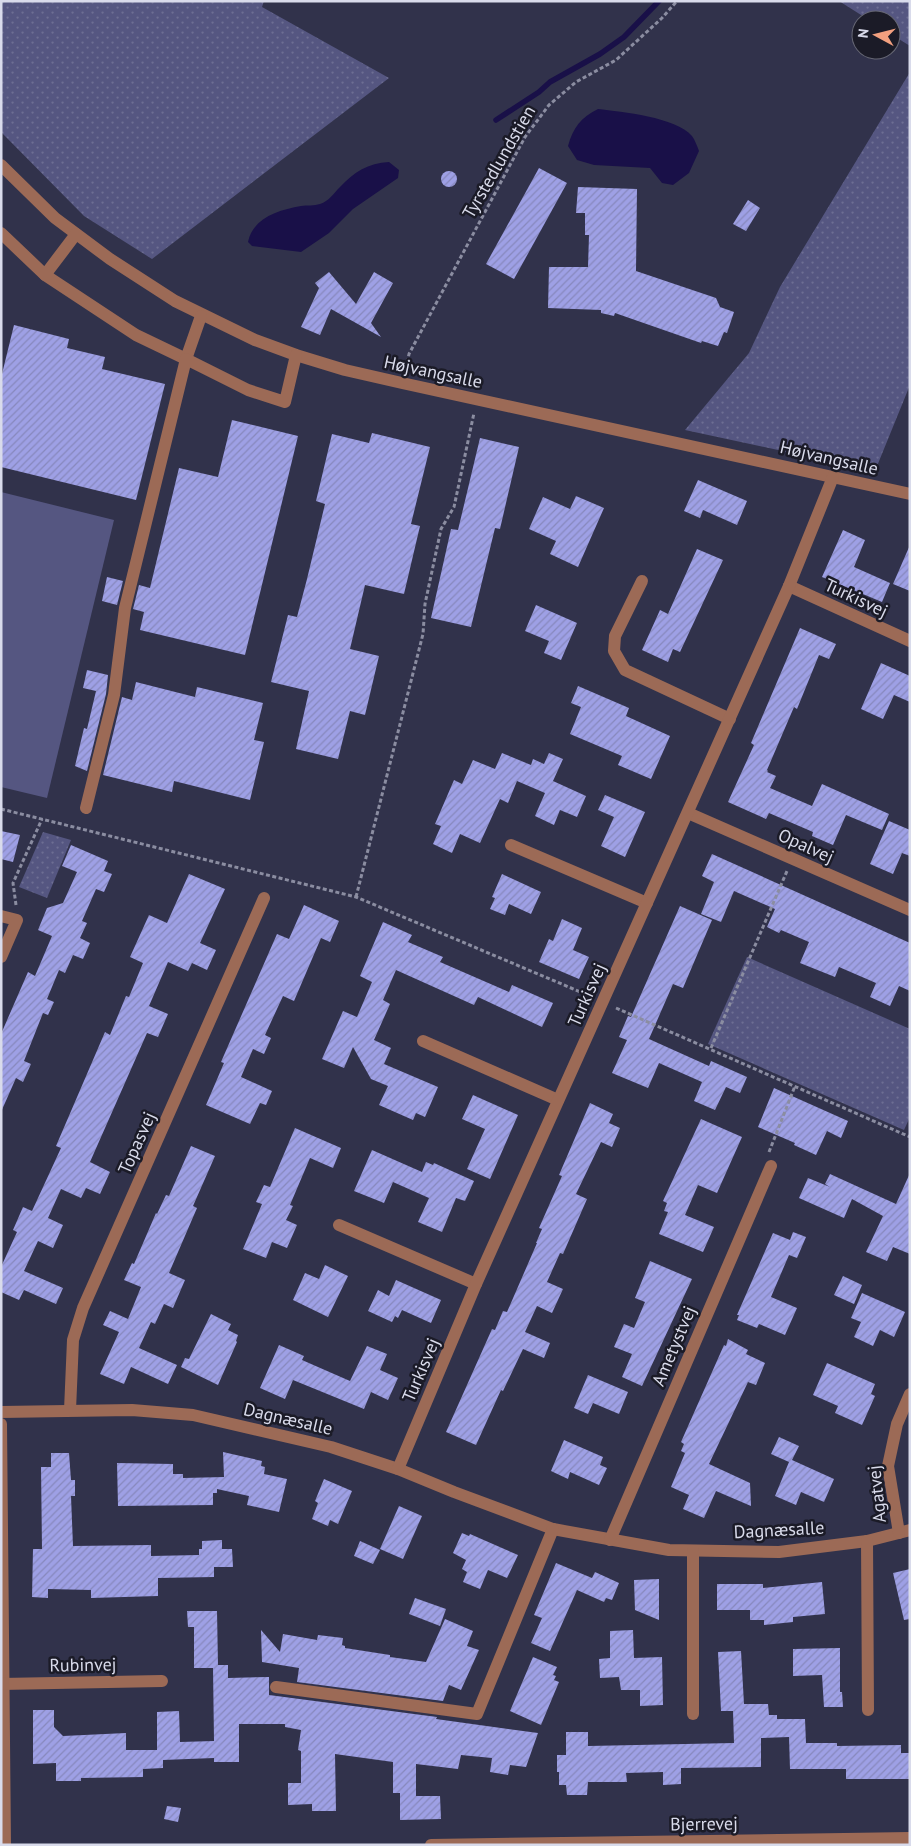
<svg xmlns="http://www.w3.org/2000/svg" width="911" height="1846" font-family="'PT Sans',sans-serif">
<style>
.green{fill:url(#green-dots)}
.pitch{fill:#555681}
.water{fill:#191048}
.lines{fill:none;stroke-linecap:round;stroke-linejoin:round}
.stream{stroke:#191048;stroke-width:5.5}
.building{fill:url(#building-hatch)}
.path{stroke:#8b8da1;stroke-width:3;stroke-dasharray:4 2.5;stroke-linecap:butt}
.minor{stroke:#9c6a56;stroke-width:12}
.labels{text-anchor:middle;stroke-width:5;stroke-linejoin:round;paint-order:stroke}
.street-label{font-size:18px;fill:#d9dbeb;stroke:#1b1b27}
</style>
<defs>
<pattern id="green-dots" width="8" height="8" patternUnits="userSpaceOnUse" patternTransform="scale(1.25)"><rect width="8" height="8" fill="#555681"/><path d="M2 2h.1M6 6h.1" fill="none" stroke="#6d6e93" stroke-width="1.8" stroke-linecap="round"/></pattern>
<pattern id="building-hatch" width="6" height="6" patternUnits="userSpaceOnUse" patternTransform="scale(1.25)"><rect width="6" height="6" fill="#9ea0e5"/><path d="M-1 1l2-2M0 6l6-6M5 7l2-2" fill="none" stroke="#8788bd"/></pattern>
</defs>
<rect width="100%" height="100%" fill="#31324b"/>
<g class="green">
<path d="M1,1H264L262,7L389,78L152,259L84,216L1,132Z"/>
<path d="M839,1H910V46L891,34V20H869Z"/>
<path d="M910,72V385L875,471L685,430L749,353L780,287Z"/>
<path d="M43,832L71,840L47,898L19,887Z"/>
<path d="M747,957L910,1029V1117L904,1130L708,1044Z"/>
</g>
<path class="pitch" d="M1,492L114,520L47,798L1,787Z"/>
<g class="water">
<path d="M598,109C622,112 676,117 692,136C695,140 697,146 699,151L689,173L673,185L662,183L650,168L594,165L577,160L568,146C573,128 581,117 598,109Z"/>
<path d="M389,162L399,170L398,178L353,209L329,233L301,252L252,246L248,242C253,218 278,210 301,206C307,205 314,206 320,204C329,201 333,194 340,187C354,172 368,163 389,162Z"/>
</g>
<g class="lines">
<path class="stream" d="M496,120L539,92L550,82L600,54L624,37L659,1"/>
</g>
<g class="building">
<path d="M539,168L567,183L514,279L486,264Z"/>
<circle cx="449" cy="179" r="8"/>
<path d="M578,187L637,189L636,271L716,298L720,307L734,312L727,333L724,332L718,346L702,341L701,343L615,313L614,316L601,313V310L548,308L549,267H588L589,235H585V213H576Z"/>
<path d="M748,200L760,208L746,231L733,224Z"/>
<path d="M329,272L356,304L374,272L393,283L371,323L381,337L331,309L320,335L301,327L319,288L315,283Z"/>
<path d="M14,325L69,339L67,348L105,357L102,369L165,384L136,500L1,467V378Z"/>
<path d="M232,420L298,436L245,655L140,630L144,612L133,609L139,585L150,588L179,468L218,477Z"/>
<path d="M372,433L430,447L411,524L420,526L404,594L365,585L350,649L379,656L365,715L350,711L338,759L296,749L309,691L271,682L288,615L297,617L307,579L325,504L316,501L332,434L369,443Z"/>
<path d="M480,438L519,447L500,529L495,528L471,627L431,618L451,529L458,530Z"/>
<path d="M698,480L747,501L737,525L703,510L700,518L684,511Z"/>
<path d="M576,496L604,508L578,567L550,554L556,541L529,529L543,497L570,509Z"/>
<path d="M843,530L865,540L854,567L890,583L882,602L822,577Z"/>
<path d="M910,545V591L893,584Z"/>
<path d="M697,549L723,560L680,652L673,649L668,662L642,650L660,610L668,614Z"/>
<path d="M107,577L123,581L117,605L102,601Z"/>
<path d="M536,605L577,623L561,660L544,653L549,641L525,631Z"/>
<path d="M800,628L836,644L829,659L819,655L797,709L794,707L767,770L768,771L767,772L776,776L770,788L812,806L822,784L889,814L882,830L846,815L833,845L812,836L813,832L769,813L766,819L728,802L754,745L751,743Z"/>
<path d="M881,663L910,676V702L894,695L883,719L861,709Z"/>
<path d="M87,670L108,675L106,694L87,771L75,766L84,728L87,729L96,691L83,688Z"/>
<path d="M136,682L195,697L197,687L263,703L254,740L264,742L250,800L174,781L172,792L103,775L122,697L132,700Z"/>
<path d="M578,686L629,708L626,716L670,736L651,779L618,765L622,756L570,734L581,707L571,703Z"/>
<path d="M502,753L531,765L533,759L544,764L549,753L563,759L553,781L586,796L577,817L560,810L554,825L535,816L545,793L517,781L508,803L500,799L480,843L460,834L452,853L433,844L441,826L435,824L454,780L462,784L473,760L495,769Z"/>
<path d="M605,795L645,812L625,857L601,846L614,817L598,810Z"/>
<path d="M889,821L910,830V856L902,853L893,874L870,864Z"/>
<path d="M1,831L20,835L13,862L1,859Z"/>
<path d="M71,845L108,861L104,871L112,874L104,892L96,889L82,921L87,923L80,938L90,943L83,959L73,955L65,973L59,970L47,999L54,1002L48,1015L43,1013L24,1061L31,1064L23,1082L16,1078L1,1112V1034L28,972L35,976L52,936L38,930L47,908L63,903L77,872L62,866Z"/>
<path d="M712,854L910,943V991L899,986L890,1006L870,997L876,983L839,967L835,977L800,963L809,942L781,930L779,933L767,927L775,909L734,891L721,922L701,914L714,882L702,876Z"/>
<path d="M189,874L225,889L200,943L216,950L207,970L192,963L188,971L168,962L149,1006L168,1014L158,1037L147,1033L90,1162L110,1172L100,1194L86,1188L81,1198L61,1189L48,1218L63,1225L53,1248L38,1241L24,1271L63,1288L56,1304L24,1290L19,1300L1,1292V1267L17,1232L13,1230L23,1207L32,1211L61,1148L56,1146L105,1032L110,1035L126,996L129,997L143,963L130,957L149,915L167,923Z"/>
<path d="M502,874L541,892L531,914L509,904L505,915L490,909L495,898L492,897Z"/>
<path d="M304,905L339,921L330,942L321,938L294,1001L283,996L265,1035L271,1038L264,1054L253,1049L241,1077L272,1091L266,1105L260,1103L250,1124L206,1105L224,1063L221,1062L277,934L289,939Z"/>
<path d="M680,906L712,920L683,988L673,984L649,1039L709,1066L711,1061L747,1077L740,1093L726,1087L715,1110L694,1101L702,1082L659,1063L648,1088L612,1073L627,1040L619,1037L628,1016L631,1017Z"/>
<path d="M562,919L582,928L573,950L589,957L579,979L539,962L549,939L553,941Z"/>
<path d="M383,922L412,935L408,942L443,957L440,962L509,992L512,985L553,1003L542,1027L478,997L474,1005L396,970L383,1000L390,1004L374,1040L391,1048L384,1064L438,1087L425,1117L416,1113L413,1120L379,1105L388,1086L371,1079L353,1047L344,1068L322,1059L343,1011L357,1017L372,982L360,976Z"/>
<path d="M774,1088L848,1121L841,1138L827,1131L816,1155L794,1145L795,1143L758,1127Z"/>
<path d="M473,1095L518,1115L490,1179L467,1169L485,1129L462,1119Z"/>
<path d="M590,1103L613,1114L609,1123L620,1128L612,1147L601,1142L576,1194L587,1199L563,1254L560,1253L547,1282L563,1289L552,1313L537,1306L525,1332L550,1343L544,1358L523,1349L503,1391L501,1390L476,1445L446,1432L492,1329L495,1330L503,1311L507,1312L537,1243H536L542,1229L539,1228L562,1176L559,1175Z"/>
<path d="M701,1119L742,1137L717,1193L698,1185L685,1215L714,1227L703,1252L659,1234L668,1212L664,1211L667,1203L663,1201Z"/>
<path d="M295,1128L341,1148L333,1168L310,1158L290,1205L293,1206L286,1220L297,1225L287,1248L272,1242L266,1258L243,1249L262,1204L256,1202L264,1185L270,1187Z"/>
<path d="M191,1146L215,1156L193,1206L197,1208L169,1273L185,1280L173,1308L164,1304L155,1324L151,1322L139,1348L177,1365L168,1384L131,1367L124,1384L100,1374L119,1332L103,1325L110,1311L128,1319L141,1287L124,1280L132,1263L134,1264L156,1213L157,1214L166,1195L169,1196Z"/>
<path d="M372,1150L422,1172L426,1162L433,1165L434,1163L474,1181L465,1201L456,1198L442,1232L418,1222L429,1198L393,1182L384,1203L354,1191Z"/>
<path d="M910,1173V1254L893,1247L887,1261L866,1252L883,1216L852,1199L844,1218L799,1198L808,1178L830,1187L825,1184L830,1174L896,1204Z"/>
<path d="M793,1232L806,1237L797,1258L789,1255L771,1297L797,1308L785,1335L759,1324L757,1328L737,1320L739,1315H737L773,1233L790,1240Z"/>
<path d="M650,1261L692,1279L642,1386L622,1377L632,1354L614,1347L624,1324L634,1328L645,1302L635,1298Z"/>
<path d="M325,1265L348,1276L328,1317L293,1300L305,1273L319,1279Z"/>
<path d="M843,1276L862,1285L854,1304L834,1295Z"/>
<path d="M396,1280L441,1300L431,1323L402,1310L398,1318L395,1316L392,1322L368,1311L378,1290L389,1296Z"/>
<path d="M862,1293L905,1312L894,1337L880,1330L873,1346L854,1337L861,1322L851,1318Z"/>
<path d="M211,1314L231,1324L228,1330L238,1335L236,1341L237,1342L218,1385L181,1367L185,1358L189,1359Z"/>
<path d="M728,1339L748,1350L746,1354L765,1363L756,1385L748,1382L709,1464L750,1483L751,1506L716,1491L704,1518L683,1509L689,1495L671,1487L685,1453L681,1451L684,1444L681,1442L724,1345L726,1346Z"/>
<path d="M279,1345L304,1356L302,1360L350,1381L367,1346L387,1354L380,1370L398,1378L388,1400L371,1392L364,1409L293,1380L285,1399L260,1388Z"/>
<path d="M827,1363L875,1384L871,1394L875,1396L862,1425L835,1413L838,1406L813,1395Z"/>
<path d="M588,1375L628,1392L619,1414L593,1403L588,1414L574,1408Z"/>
<path d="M779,1437L799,1446L792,1460L834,1479L824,1502L801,1492L796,1505L775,1496L789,1462L771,1454Z"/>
<path d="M564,1440L603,1457L600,1465L607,1468L599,1485L570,1472L568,1479L551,1471Z"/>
<path d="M223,1452L262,1461L261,1466L265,1467L264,1474L287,1479L279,1512L247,1505L249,1496L217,1489V1493H213V1505L118,1506L117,1463L173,1464V1474H183V1478L224,1477Z"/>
<path d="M51,1453H69L71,1480H75V1496H71L73,1546L151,1545V1556L199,1555V1549H202V1541L222,1540V1549H232L233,1567H214V1577L158,1578V1596L91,1598V1590L48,1589V1598L32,1597L33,1549H42L41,1467H51Z"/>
<path d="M324,1479L352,1491L338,1524L330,1520L328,1526L312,1519L318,1503L315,1501Z"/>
<path d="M399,1506L422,1516L403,1559L380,1549Z"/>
<path d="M462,1533L469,1536L470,1534L518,1555L507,1578L488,1570L480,1589L463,1582L467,1572L462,1569L466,1560L453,1553Z"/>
<path d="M360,1541L380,1550L373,1564L354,1556Z"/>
<path d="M556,1563L592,1578L595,1572L619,1583L612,1600L606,1598L604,1602L577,1590L550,1651L531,1643L542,1618L534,1615Z"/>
<path d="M910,1569V1619L904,1620L893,1573Z"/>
<path d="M659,1579V1620L635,1610L634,1580Z"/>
<path d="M822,1582L825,1614L793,1617V1622L764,1625V1620H750V1610H717V1584H763V1588Z"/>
<path d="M415,1598L446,1609L440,1626L409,1614Z"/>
<path d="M187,1611H217L218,1665H228V1678L269,1677V1695L437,1717L436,1719L538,1733L526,1767L510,1765L508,1775L490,1772L492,1758L461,1755L458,1769L416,1764V1796H440L441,1819L400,1820V1793H393V1762L335,1754L336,1811H312V1804L288,1805V1783H301V1751L298,1750L301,1730L285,1727V1724H239V1762H214V1758L163,1760V1768L143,1769V1777L81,1778V1781H56V1763L33,1764V1710H54V1727L63,1736L126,1733V1750H157V1712L179,1711L180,1742L214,1741L213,1668H194V1627H188Z"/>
<path d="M445,1619L473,1631L467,1646L479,1650L461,1690L449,1685L443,1701L297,1682L299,1668L262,1662L261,1630L280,1652L283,1634L317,1640L318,1635L343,1638L342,1645L345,1646V1648L390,1655V1657L426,1662Z"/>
<path d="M633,1630L634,1658L662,1657L663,1705L640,1706V1690H621L619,1677L600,1678L599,1659L610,1658V1631Z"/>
<path d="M840,1648V1692H842L843,1707H824L822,1675L793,1676V1649Z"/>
<path d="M741,1651L744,1704H768L769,1715H777V1719H805L806,1743H837V1746L901,1745V1753H910V1779H846V1769H790L789,1737L761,1738V1767L681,1768V1784L663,1785V1772L626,1773L627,1782H588L587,1795H567L566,1785H559V1772H557V1755H566V1732H588V1746L734,1743L733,1711H721L718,1652Z"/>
<path d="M533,1657L557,1667L553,1675L556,1676L554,1680L559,1682L541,1725L510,1711Z"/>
<path d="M167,1806L181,1808L178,1822L164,1819Z"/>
</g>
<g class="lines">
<g class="path">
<path d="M406,369L409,354L525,137L549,105L576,82L616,60L662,18L677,1"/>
<path d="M1,809L356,897L590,996"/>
<path d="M356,897L423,634L425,604L441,529L454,507L474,413"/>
<path d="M16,905L13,883L42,819"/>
<path d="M616,1008L910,1137"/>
<path d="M711,1048L787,871"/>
<path d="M769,1152L795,1086"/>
</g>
<g class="minor">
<path d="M1,165L55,218L110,259L175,301L255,340L296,355L345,370L402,383L910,494"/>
<path d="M1,233L45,275"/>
<path d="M76,234L45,275L136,335L186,359L201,316"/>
<path d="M642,581L615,636L614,651L625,670L730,719"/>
<path d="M789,586L910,641"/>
<path d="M86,808L114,695L125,608L186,359L248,390L285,402L296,355"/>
<path d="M688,813L910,910"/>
<path d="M511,845L647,903"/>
<path d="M1,916L17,920L1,957"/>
<path d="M423,1041L558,1100"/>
<path d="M339,1225L476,1284"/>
<path d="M70,1410L73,1340L83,1308L264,898"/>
<path d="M1,1412L132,1410L193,1415L331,1447L398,1469L454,1492L553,1529L669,1550L779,1552L867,1541L910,1530"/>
<path d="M1,1424L5,1845"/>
<path d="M398,1469L476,1284L789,586L833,477"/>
<path d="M899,1533L888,1466L897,1424L910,1394"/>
<path d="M610,1540L771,1166"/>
<path d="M867,1541L868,1710"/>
<path d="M1,1684L162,1681"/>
<path d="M276,1687L477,1714L553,1529"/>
<path d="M693,1714V1551"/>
<path d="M431,1845L910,1838"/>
</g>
</g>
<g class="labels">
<g class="street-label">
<text transform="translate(499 162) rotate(-60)" y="6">Tyrstedlundstien</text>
<text transform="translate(433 372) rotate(12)" y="6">Højvangsalle</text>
<text transform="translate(829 458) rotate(13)" y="6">Højvangsalle</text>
<text transform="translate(856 598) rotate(25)" y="6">Turkisvej</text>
<text transform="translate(806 846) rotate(24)" y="6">Opalvej</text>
<text transform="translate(587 995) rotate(-66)" y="6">Turkisvej</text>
<text transform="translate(137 1143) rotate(-66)" y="6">Topasvej</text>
<text transform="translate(674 1346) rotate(-67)" y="6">Ametystvej</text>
<text transform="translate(421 1370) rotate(-67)" y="6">Turkisvej</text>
<text transform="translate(288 1419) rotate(13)" y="6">Dagnæsalle</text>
<text transform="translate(877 1494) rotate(-96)" y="6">Agatvej</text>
<text transform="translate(779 1530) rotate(-3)" y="6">Dagnæsalle</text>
<text transform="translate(83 1665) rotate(-1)" y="6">Rubinvej</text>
<text transform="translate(704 1824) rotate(-1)" y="6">Bjerrevej</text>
</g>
</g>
<rect width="911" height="1846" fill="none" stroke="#d9dbeb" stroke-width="5"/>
<g transform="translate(876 35) rotate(277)"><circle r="24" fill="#1b1b27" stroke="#676875"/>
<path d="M0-4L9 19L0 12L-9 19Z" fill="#f2a07f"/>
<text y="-8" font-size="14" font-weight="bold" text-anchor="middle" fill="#d9dbeb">N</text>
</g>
</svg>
